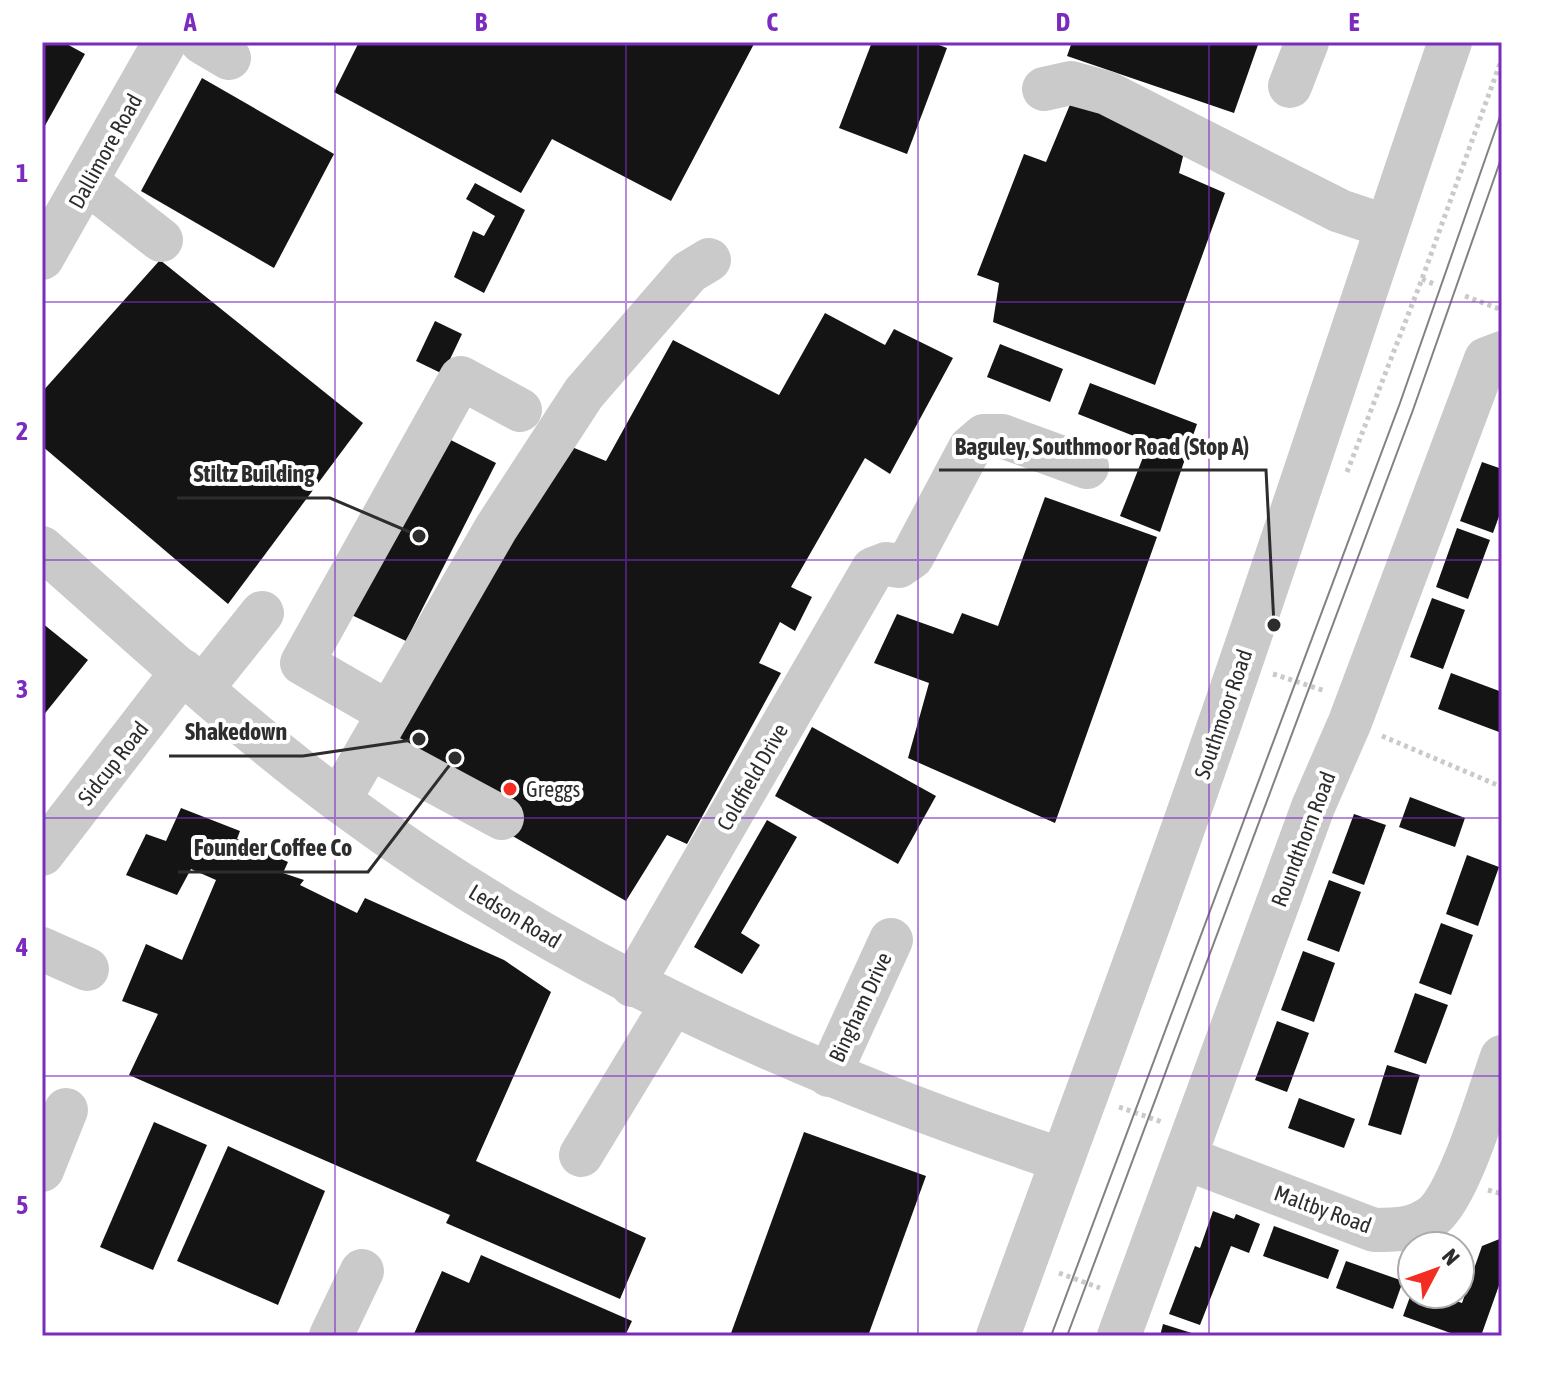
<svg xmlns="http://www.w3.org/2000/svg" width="1544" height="1378" font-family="'Asap Condensed',sans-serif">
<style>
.building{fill:#141414}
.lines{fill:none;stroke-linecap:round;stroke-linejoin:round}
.path{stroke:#cacaca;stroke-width:5;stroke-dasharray:4 4;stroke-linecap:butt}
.minor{stroke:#cacaca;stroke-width:44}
.tram{stroke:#828282;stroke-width:2}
.grid{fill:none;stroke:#7b2cbf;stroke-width:2;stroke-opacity:0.55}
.poi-dot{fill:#f32d21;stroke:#fff;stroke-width:3}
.labels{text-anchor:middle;stroke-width:8;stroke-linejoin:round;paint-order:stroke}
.street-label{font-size:22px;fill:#2d2d2d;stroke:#fff}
.poi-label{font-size:22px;fill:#2d2d2d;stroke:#fff;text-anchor:start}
.leader{fill:none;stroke:#2d2d2d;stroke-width:3}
.callout-dot{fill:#2d2d2d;stroke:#fff;stroke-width:3}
.callout-label{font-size:24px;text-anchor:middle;font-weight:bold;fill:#2d2d2d;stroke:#fff;stroke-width:8;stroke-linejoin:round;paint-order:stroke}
.neatline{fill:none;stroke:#7b2cbf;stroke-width:3}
.grid-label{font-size:26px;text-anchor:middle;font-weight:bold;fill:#7b2cbf}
</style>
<rect width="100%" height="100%" fill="#fff"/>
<g class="building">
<path d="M42,42H63L85,54L42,131Z"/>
<path d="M359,42H755L671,201L552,139L521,193L334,92Z"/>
<path d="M872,42H931L947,48L907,154L839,128Z"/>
<path d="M1072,42H1259L1234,113L1067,56Z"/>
<path d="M202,78L334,154L274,268L141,191Z"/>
<path d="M1074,95L1186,144L1179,173L1225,193L1155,385L993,322L999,283L977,275L1024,154L1046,162Z"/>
<path d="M475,183L525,210L484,293L454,277L473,231L484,236L495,216L466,199Z"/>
<path d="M160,260L363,423L228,604L42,446V392Z"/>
<path d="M825,313L885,345L894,329L953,358L890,474L865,458L791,587L812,597L795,631L780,622L759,663L781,673L687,844L667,835L626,901L509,834L387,745L562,443L606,461L673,340L779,395Z"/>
<path d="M435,321L462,334L443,374L416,361Z"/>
<path d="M1000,344L1063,369L1050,402L987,377Z"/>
<path d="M1090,383L1197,424L1160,532L1120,516L1149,442L1078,414Z"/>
<path d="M437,433L496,463L406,641L339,609Z"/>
<path d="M1482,462L1502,469V508L1493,533L1460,521Z"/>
<path d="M1045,497L1157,537L1055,823L908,758L929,683L874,663L897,614L953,634L962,613L998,626Z"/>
<path d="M1457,528L1490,540L1468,599L1436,587Z"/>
<path d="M1432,598L1465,610L1443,669L1410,657Z"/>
<path d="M42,623L88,660L42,717Z"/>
<path d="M1451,673L1502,692L1499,732L1438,709Z"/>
<path d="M812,727L936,796L898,864L775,796Z"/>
<path d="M1410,797L1465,818L1455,847L1399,827Z"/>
<path d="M181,808L240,831L237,839L288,862L283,873L304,880L300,885L357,913L365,898L504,960L551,992L476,1161L646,1238L620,1299L446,1223L450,1215L129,1075L158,1014L122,1001L146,944L182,960L216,880L191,869L177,895L126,875L146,834L166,841Z"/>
<path d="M1354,814L1386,825L1364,885L1332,873Z"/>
<path d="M767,820L797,837L741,933L760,945L742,974L694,947Z"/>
<path d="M1467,855L1499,867L1478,926L1446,914Z"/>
<path d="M1329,880L1361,892L1339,952L1307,940Z"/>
<path d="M1441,923L1473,935L1451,995L1419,983Z"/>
<path d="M1303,951L1335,963L1314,1022L1281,1010Z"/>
<path d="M1415,993L1448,1005L1426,1064L1394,1052Z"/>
<path d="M1277,1021L1309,1033L1287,1092L1255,1080Z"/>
<path d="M1387,1065L1420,1075L1401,1135L1368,1125Z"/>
<path d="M1299,1098L1355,1119L1344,1148L1288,1128Z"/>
<path d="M154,1122L207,1145L153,1270L100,1247Z"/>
<path d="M804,1132L926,1176L868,1336H730Z"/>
<path d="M228,1146L325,1191L278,1305L177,1261Z"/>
<path d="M1213,1211L1234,1219L1236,1214L1260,1224L1249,1253L1231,1246L1200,1325L1169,1314L1195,1246L1200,1248Z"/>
<path d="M1274,1226L1339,1250L1328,1279L1263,1256Z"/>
<path d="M1502,1238V1277L1481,1336H1459L1403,1316L1411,1294H1436L1462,1303L1482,1246Z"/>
<path d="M481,1255L632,1321L625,1336H413L442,1271L469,1283Z"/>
<path d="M1346,1261L1403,1281L1393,1309L1336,1288Z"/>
<path d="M1163,1324L1198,1335V1336H1160Z"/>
</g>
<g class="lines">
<g class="path">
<path d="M1422,279L1434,284"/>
<path d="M1465,296L1502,310"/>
<path d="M1347,472L1422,279L1502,58"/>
<path d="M1273,674L1325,691"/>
<path d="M1382,736L1502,787"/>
<path d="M1119,1107L1162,1122"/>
<path d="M1488,1190L1502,1194"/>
<path d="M1059,1273L1100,1288"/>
</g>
<g class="minor">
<path d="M202,42L229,58"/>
<path d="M1290,86L1307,42"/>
<path d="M1044,89L1071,83L1107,93L1340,211L1385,226"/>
<path d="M88,183L161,240"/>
<path d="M42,258L165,42"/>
<path d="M42,548C140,634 236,724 341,802C561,965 803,1074 1062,1160"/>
<path d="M202,688L262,613"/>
<path d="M389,713L302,663L461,378L520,410"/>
<path d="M370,747L502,818"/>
<path d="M339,800L496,528L584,393L689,272L709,260"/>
<path d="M42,854L183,671"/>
<path d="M42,949L87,969"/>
<path d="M632,985L873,569L886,564L899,566L912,557L970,448L984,436H1002L1087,467"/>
<path d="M829,1075L891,940"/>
<path d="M581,1155L672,1005"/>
<path d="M1185,1158L1374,1230C1397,1230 1414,1230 1433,1216C1460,1194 1489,1093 1502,1057"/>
<path d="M42,1170L66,1110"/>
<path d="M331,1336L362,1271"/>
<path d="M998,1336C1070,1137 1145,940 1214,740C1295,508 1370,274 1450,42"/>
<path d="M1119,1336L1313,807L1350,722L1486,359L1502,353"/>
</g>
<g class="tram">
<path d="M1051,1336L1400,403L1502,111"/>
<path d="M1067,1336L1413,410L1502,156"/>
</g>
</g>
<path class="grid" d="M335,42V1336M626,42V1336M918,42V1336M1209,42V1336M42,302H1502M42,560H1502M42,818H1502M42,1076H1502"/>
<circle class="poi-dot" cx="510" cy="789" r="8"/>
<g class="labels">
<g class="street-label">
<text transform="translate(105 151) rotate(-61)" y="8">Dallimore Road</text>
<text transform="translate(1223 714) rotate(-71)" y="8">Southmoor Road</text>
<text transform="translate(113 763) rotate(-52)" y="8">Sidcup Road</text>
<text transform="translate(752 777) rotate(-60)" y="8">Coldfield Drive</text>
<text transform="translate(1303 839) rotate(-69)" y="8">Roundthorn Road</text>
<text transform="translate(515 916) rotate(31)" y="8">Ledson Road</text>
<text transform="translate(860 1007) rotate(-65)" y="8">Bingham Drive</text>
<text transform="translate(1323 1209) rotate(20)" y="8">Maltby Road</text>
</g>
<g class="poi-label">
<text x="526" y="797">Greggs</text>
</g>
</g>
<path class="leader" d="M1274 625L1266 470H939M419 536L330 498H177M419 739L303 756H169M455 758L368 872H178"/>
<g class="callout-dot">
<circle cx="1274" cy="625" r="8"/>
<circle cx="419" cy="536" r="8"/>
<circle cx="419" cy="739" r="8"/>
<circle cx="455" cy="758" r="8"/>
</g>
<g class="callout-label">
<text x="1102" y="455">Baguley, Southmoor Road (Stop A)</text>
<text x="254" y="482">Stiltz Building</text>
<text x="236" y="740">Shakedown</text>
<text x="273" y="856">Founder Coffee Co</text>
</g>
<rect width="1544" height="1378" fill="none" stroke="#ffffff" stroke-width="88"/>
<g transform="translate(1436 1270) rotate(49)"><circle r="38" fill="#ffffff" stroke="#ababab" stroke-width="2"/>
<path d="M0-6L14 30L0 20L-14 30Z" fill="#f32d21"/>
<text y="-12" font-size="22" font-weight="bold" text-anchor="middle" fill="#2d2d2d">N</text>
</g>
<rect x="44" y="44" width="1456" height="1290" class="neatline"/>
<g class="grid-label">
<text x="190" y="31">A</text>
<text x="481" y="31">B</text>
<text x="772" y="31">C</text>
<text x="1063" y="31">D</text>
<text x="1354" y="31">E</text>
<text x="22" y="182">1</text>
<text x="22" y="440">2</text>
<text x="22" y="698">3</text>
<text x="22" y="956">4</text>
<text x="22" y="1214">5</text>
</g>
</svg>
